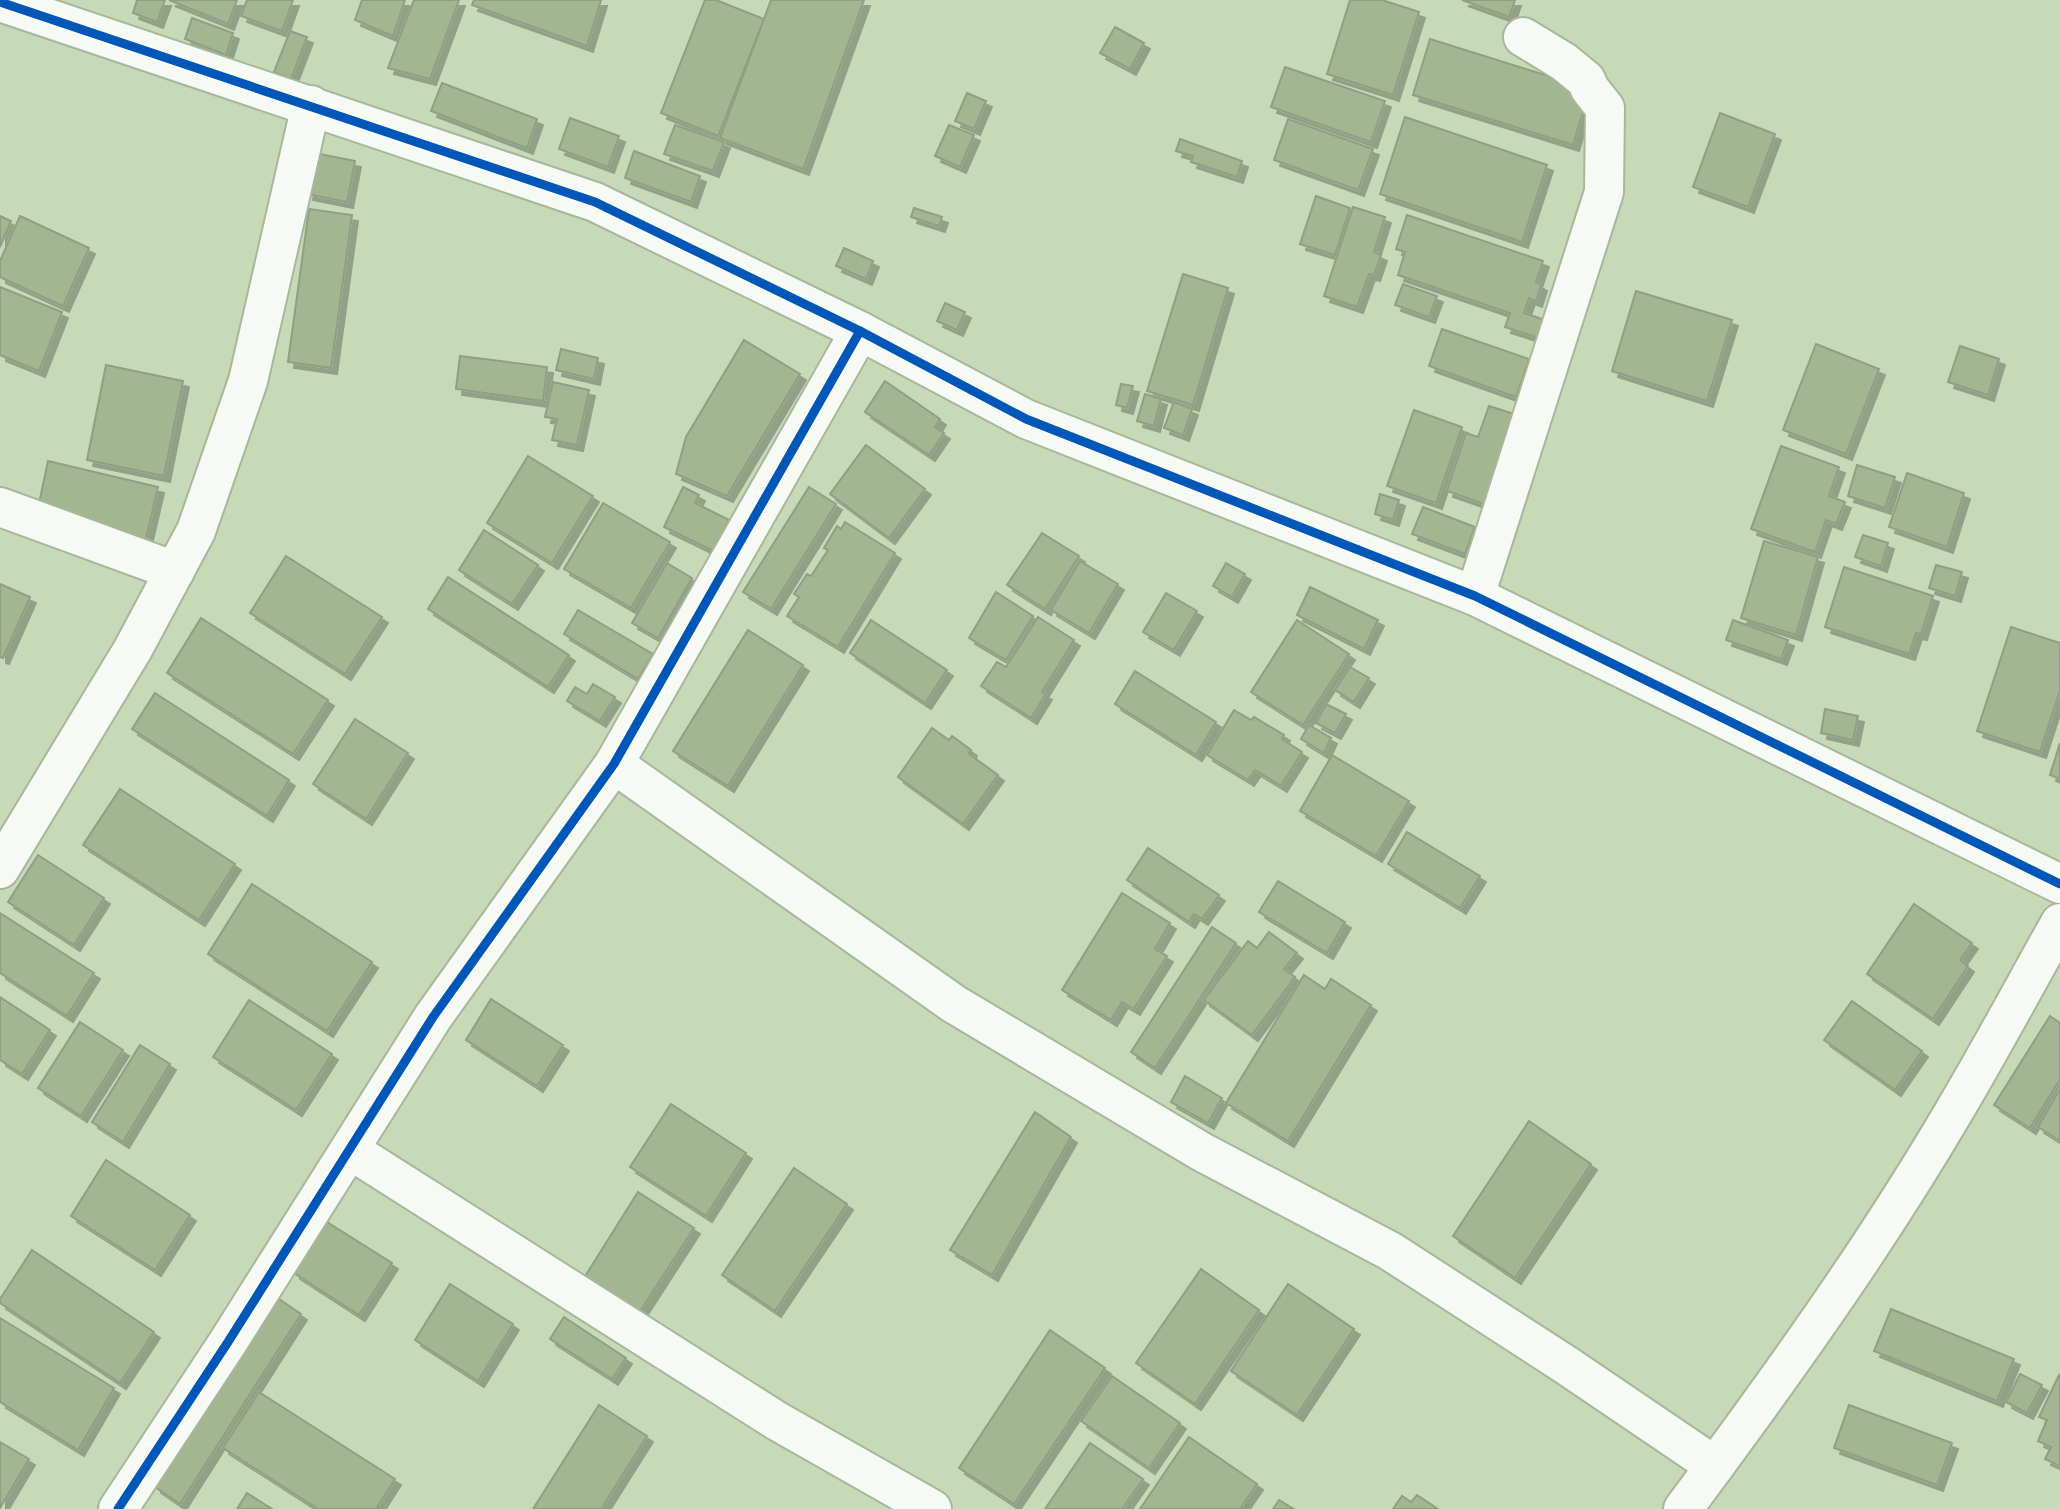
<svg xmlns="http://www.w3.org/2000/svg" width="2060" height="1509" font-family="'Alegreya Sans',sans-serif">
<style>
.building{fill:#a3b692;stroke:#909f84;stroke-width:2;filter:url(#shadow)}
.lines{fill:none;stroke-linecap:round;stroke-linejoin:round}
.street-casing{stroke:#a7b79b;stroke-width:42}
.street{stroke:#f6f9f4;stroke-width:38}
.cycleway-casing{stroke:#fafef8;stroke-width:13}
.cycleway{stroke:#0057b8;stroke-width:9}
</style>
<defs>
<filter id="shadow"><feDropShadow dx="6" dy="6" stdDeviation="0" flood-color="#0004"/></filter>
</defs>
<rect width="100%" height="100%" fill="#c6dab7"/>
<g class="building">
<path d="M137,0H165L157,22L133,13Z"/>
<path d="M169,0H237L228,24Z"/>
<path d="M247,0H293L282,31L241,16Z"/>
<path d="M362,0H405L393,36L355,20Z"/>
<path d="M414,0H459L430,79L388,68Z"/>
<path d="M474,0H601L587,46L472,5Z"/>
<path d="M705,0H716L764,19L718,136L661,113Z"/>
<path d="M771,0H864L803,169L720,138Z"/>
<path d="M1350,0H1382L1419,12L1393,95L1327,74Z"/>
<path d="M1462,0H1515L1509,17Z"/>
<path d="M192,18L233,33L226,55L185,39Z"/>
<path d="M1115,27L1144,43L1130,69L1100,53Z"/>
<path d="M290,31L307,37L291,79L274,72Z"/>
<path d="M1430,39L1590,89L1573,145L1413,95Z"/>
<path d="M1285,67L1385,101L1371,142L1271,107Z"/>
<path d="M442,83L537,119L527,148L431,111Z"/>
<path d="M967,93L986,101L974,129L955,121Z"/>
<path d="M1720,113L1775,134L1748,207L1693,187Z"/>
<path d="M1405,117L1547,165L1522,242L1380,194Z"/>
<path d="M570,118L619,136L608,167L559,149Z"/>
<path d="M1288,119L1373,149L1358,190L1274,160Z"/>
<path d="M675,125L724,142L713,171L664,154Z"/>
<path d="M949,125L974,135L960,167L935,156Z"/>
<path d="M1180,139L1242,161L1237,177L1191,162L1193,156L1176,151Z"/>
<path d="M634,151L700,176L691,202L625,178Z"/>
<path d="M315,153L355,161L347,202L307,194Z"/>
<path d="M1316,196L1350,208L1335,255L1300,244Z"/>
<path d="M1353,207L1385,217L1374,252L1381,255L1374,275L1369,274L1357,307L1324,296Z"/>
<path d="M914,208L942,217L939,226L911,217Z"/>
<path d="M309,209L352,215L331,368L288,362Z"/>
<path d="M1407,215L1543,261L1536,282L1541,285L1536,301L1529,298L1524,313L1545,320L1539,338L1505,327L1510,313L1398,275L1405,252L1396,249Z"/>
<path d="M0,216L11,221L0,247Z"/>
<path d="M20,216L89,248L63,306L0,277V261Z"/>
<path d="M844,248L873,261L866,279L836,266Z"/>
<path d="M1183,274L1228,288L1193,405L1147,391Z"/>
<path d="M1403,284L1437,296L1429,317L1395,305Z"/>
<path d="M0,287L62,312L39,371L0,355Z"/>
<path d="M1636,291L1732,320L1707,401L1612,371Z"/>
<path d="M945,303L965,312L957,330L937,321Z"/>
<path d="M1442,329L1529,359L1516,397L1429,366Z"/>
<path d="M744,340L800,374L727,496L676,474L686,437Z"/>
<path d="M1816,344L1879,369L1846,454L1783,430Z"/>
<path d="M1960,346L1999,359L1988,395L1948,382Z"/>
<path d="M561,349L598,358L594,379L556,370Z"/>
<path d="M460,356L547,367L543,401L456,389Z"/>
<path d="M106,365L183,381L164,476L87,460Z"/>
<path d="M885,381L940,419L935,427L944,433L929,455L865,412Z"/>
<path d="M553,382L589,390L577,445L552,440L557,419L545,417Z"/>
<path d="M1121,384L1133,386L1127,408L1116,405Z"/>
<path d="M1145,394L1161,399L1154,426L1137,421Z"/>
<path d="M1174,402L1192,409L1183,435L1164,428Z"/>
<path d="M1489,406L1514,414L1484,504L1447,491L1466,433L1478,437Z"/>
<path d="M1414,410L1462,427L1436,503L1387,486Z"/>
<path d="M866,445L925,489L889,538L830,494Z"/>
<path d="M1781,446L1839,467L1829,496L1845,502L1836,524L1826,520L1815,552L1751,529Z"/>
<path d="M528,456L593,496L552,563L487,523Z"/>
<path d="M48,461L158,487L146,539L37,513Z"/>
<path d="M1857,465L1895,477L1885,508L1848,496Z"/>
<path d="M1907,473L1964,493L1947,547L1889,527Z"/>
<path d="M683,487L699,495L695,503L729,520L713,551L664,527Z"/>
<path d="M809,487L836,504L771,609L743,592Z"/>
<path d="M1380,494L1399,500L1393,520L1375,514Z"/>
<path d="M603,503L670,542L631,608L564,569Z"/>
<path d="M1423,507L1475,527L1465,554L1412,534Z"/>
<path d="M845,522L895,553L838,647L787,616L799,597L794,594L807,574L811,576L828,550L824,548L837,526L841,529Z"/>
<path d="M484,530L538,565L512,604L459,570Z"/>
<path d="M1042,533L1079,556L1045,609L1007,585Z"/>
<path d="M1863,535L1888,543L1881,566L1855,557Z"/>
<path d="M1764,541L1818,557L1796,635L1741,618Z"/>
<path d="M286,556L382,617L345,674L250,613Z"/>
<path d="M1080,561L1118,584L1089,633L1051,610Z"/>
<path d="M667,563L692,578L658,638L632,623Z"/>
<path d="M1226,563L1245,574L1232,597L1213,586Z"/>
<path d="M1936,565L1962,572L1955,596L1929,588Z"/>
<path d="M1844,567L1933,596L1921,634L1916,633L1909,654L1825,627Z"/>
<path d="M448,577L569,655L548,687L428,609Z"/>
<path d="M0,584L30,597L3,658L0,657Z"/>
<path d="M1310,587L1378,620L1364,649L1297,615Z"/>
<path d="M996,592L1033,616L1006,660L969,638Z"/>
<path d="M1166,593L1197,611L1174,650L1143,632Z"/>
<path d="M578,610L653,654L638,679L564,634Z"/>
<path d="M1038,617L1074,640L1042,692L1046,694L1031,718L981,686L997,662L1006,667Z"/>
<path d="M201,618L328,700L293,754L167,673Z"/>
<path d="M871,620L947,670L925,703L850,653Z"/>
<path d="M1297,620L1349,654L1303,725L1251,692Z"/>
<path d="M1733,620L1788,640L1781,659L1726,640Z"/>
<path d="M2011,627L2060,643V690L2040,752L1977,731Z"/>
<path d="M748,630L803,665L728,786L673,751Z"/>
<path d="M1350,667L1369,678L1354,702L1335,690Z"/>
<path d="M1135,671L1216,722L1196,755L1115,704Z"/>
<path d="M593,684L615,697L600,721L567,701L575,687L587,694Z"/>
<path d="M155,693L289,780L267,816L132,729Z"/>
<path d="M1326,704L1346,714L1335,733L1316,723Z"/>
<path d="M1825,709L1858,716L1853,740L1821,733Z"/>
<path d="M1234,710L1251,720L1254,717L1284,735L1282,739L1302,752L1281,786L1255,770L1248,780L1207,755Z"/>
<path d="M355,719L408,753L366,819L313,784Z"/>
<path d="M1309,725L1331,738L1324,753L1301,739Z"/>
<path d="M932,728L949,740L952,736L971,750L969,754L998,775L963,824L898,777Z"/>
<path d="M2060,743V779L2050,775Z"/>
<path d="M1332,755L1409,801L1376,856L1300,811Z"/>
<path d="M120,789L235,864L199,920L83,845Z"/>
<path d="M1407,832L1480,876L1460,908L1388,864Z"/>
<path d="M1148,848L1219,895L1202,919L1194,914L1189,922L1127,880Z"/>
<path d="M38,855L104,898L74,945L8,902Z"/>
<path d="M1278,881L1345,922L1327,953L1259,912Z"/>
<path d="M252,884L372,962L327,1031L208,954Z"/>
<path d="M1122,893L1170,923L1155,949L1167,956L1134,1009L1122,1002L1111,1020L1062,990Z"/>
<path d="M1914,904L1972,943L1960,960L1968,966L1933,1019L1867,974Z"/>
<path d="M0,913L94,973L67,1016L0,973Z"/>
<path d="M1212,927L1236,943L1155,1068L1131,1052Z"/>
<path d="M1269,932L1297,953L1284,969L1295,977L1252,1035L1204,1000L1248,941L1257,948Z"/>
<path d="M1304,975L1325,989L1331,979L1371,1005L1288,1141L1226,1103Z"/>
<path d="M0,997L50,1030L22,1074L0,1060Z"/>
<path d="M491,999L563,1045L537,1086L466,1040Z"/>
<path d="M249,1000L332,1054L296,1110L213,1057Z"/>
<path d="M1852,1001L1922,1051L1895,1090L1824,1040Z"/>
<path d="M2050,1016L2060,1023V1079L2030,1128L1994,1105Z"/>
<path d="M80,1022L123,1050L81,1116L38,1088Z"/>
<path d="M140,1045L170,1064L123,1142L92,1122Z"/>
<path d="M1185,1076L1222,1098L1208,1123L1171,1102Z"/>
<path d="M2060,1089V1141L2038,1127Z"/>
<path d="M671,1104L746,1153L706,1216L630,1167Z"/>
<path d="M1035,1112L1071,1137L992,1275L950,1250Z"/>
<path d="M1529,1121L1591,1164L1515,1278L1453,1236Z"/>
<path d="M106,1160L190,1215L155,1270L71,1216Z"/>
<path d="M794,1168L847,1204L775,1311L722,1275Z"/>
<path d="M638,1192L694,1228L639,1313L584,1278Z"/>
<path d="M327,1222L392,1263L359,1315L294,1273Z"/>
<path d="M32,1250L154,1332L120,1383L0,1303V1299Z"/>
<path d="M1201,1269L1259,1310L1195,1404L1136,1363Z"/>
<path d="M450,1284L513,1324L478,1381L415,1340Z"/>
<path d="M1288,1284L1354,1329L1297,1415L1231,1371Z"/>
<path d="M276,1297L301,1314L180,1504L155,1487Z"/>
<path d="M1891,1309L2014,1359L1997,1401L1874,1351Z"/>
<path d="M564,1317L626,1358L612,1379L550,1339Z"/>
<path d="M0,1318L114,1388L78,1450L0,1402Z"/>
<path d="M1050,1330L1105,1368L1014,1504L959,1468Z"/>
<path d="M2020,1374L2042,1385L2027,1413L2006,1402Z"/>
<path d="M2059,1375L2060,1376V1466L2045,1459L2051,1447L2038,1441L2047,1420L2039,1417Z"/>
<path d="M1112,1376L1180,1423L1149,1468L1081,1421Z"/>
<path d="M259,1392L395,1479L376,1509H318L223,1448Z"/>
<path d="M599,1405L647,1436L601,1509H533Z"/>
<path d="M1849,1405L1952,1443L1937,1485L1834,1448Z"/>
<path d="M1189,1437L1257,1484L1240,1509H1140Z"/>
<path d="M0,1442L29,1459L0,1508Z"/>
<path d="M1090,1443L1143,1479L1122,1509H1045Z"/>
<path d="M247,1493L272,1509H237Z"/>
<path d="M1417,1495L1438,1509H1393L1402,1496L1411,1502Z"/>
<path d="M1279,1500L1294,1509H1273Z"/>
</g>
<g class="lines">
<g class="street-casing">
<g id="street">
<path d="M0,2L595,202L860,331L1026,419L1475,596L2060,884"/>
<path d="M0,507L175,571"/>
<path d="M1475,596L1604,192L1605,108L1590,89L1586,80L1564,62L1523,37"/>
<path d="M614,764L954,1004L1202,1152L1390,1251L1566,1365L1715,1466"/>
<path d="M0,869L133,649L196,531L248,381L311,105"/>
<path d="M350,1150L777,1421L932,1509"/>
<path d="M118,1509L228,1342L433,1017L614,764L860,331"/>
<path d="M1683,1509C1778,1381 1872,1251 1953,1113C1990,1051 2024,987 2060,923"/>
</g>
</g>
<use href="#street" class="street"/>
<g class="cycleway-casing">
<g id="cycleway">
<path d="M0,2L595,202L860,331L1026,419L1475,596L2060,884"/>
<path d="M118,1509L228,1342L433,1017L614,764L860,331"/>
</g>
</g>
<use href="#cycleway" class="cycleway"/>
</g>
</svg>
